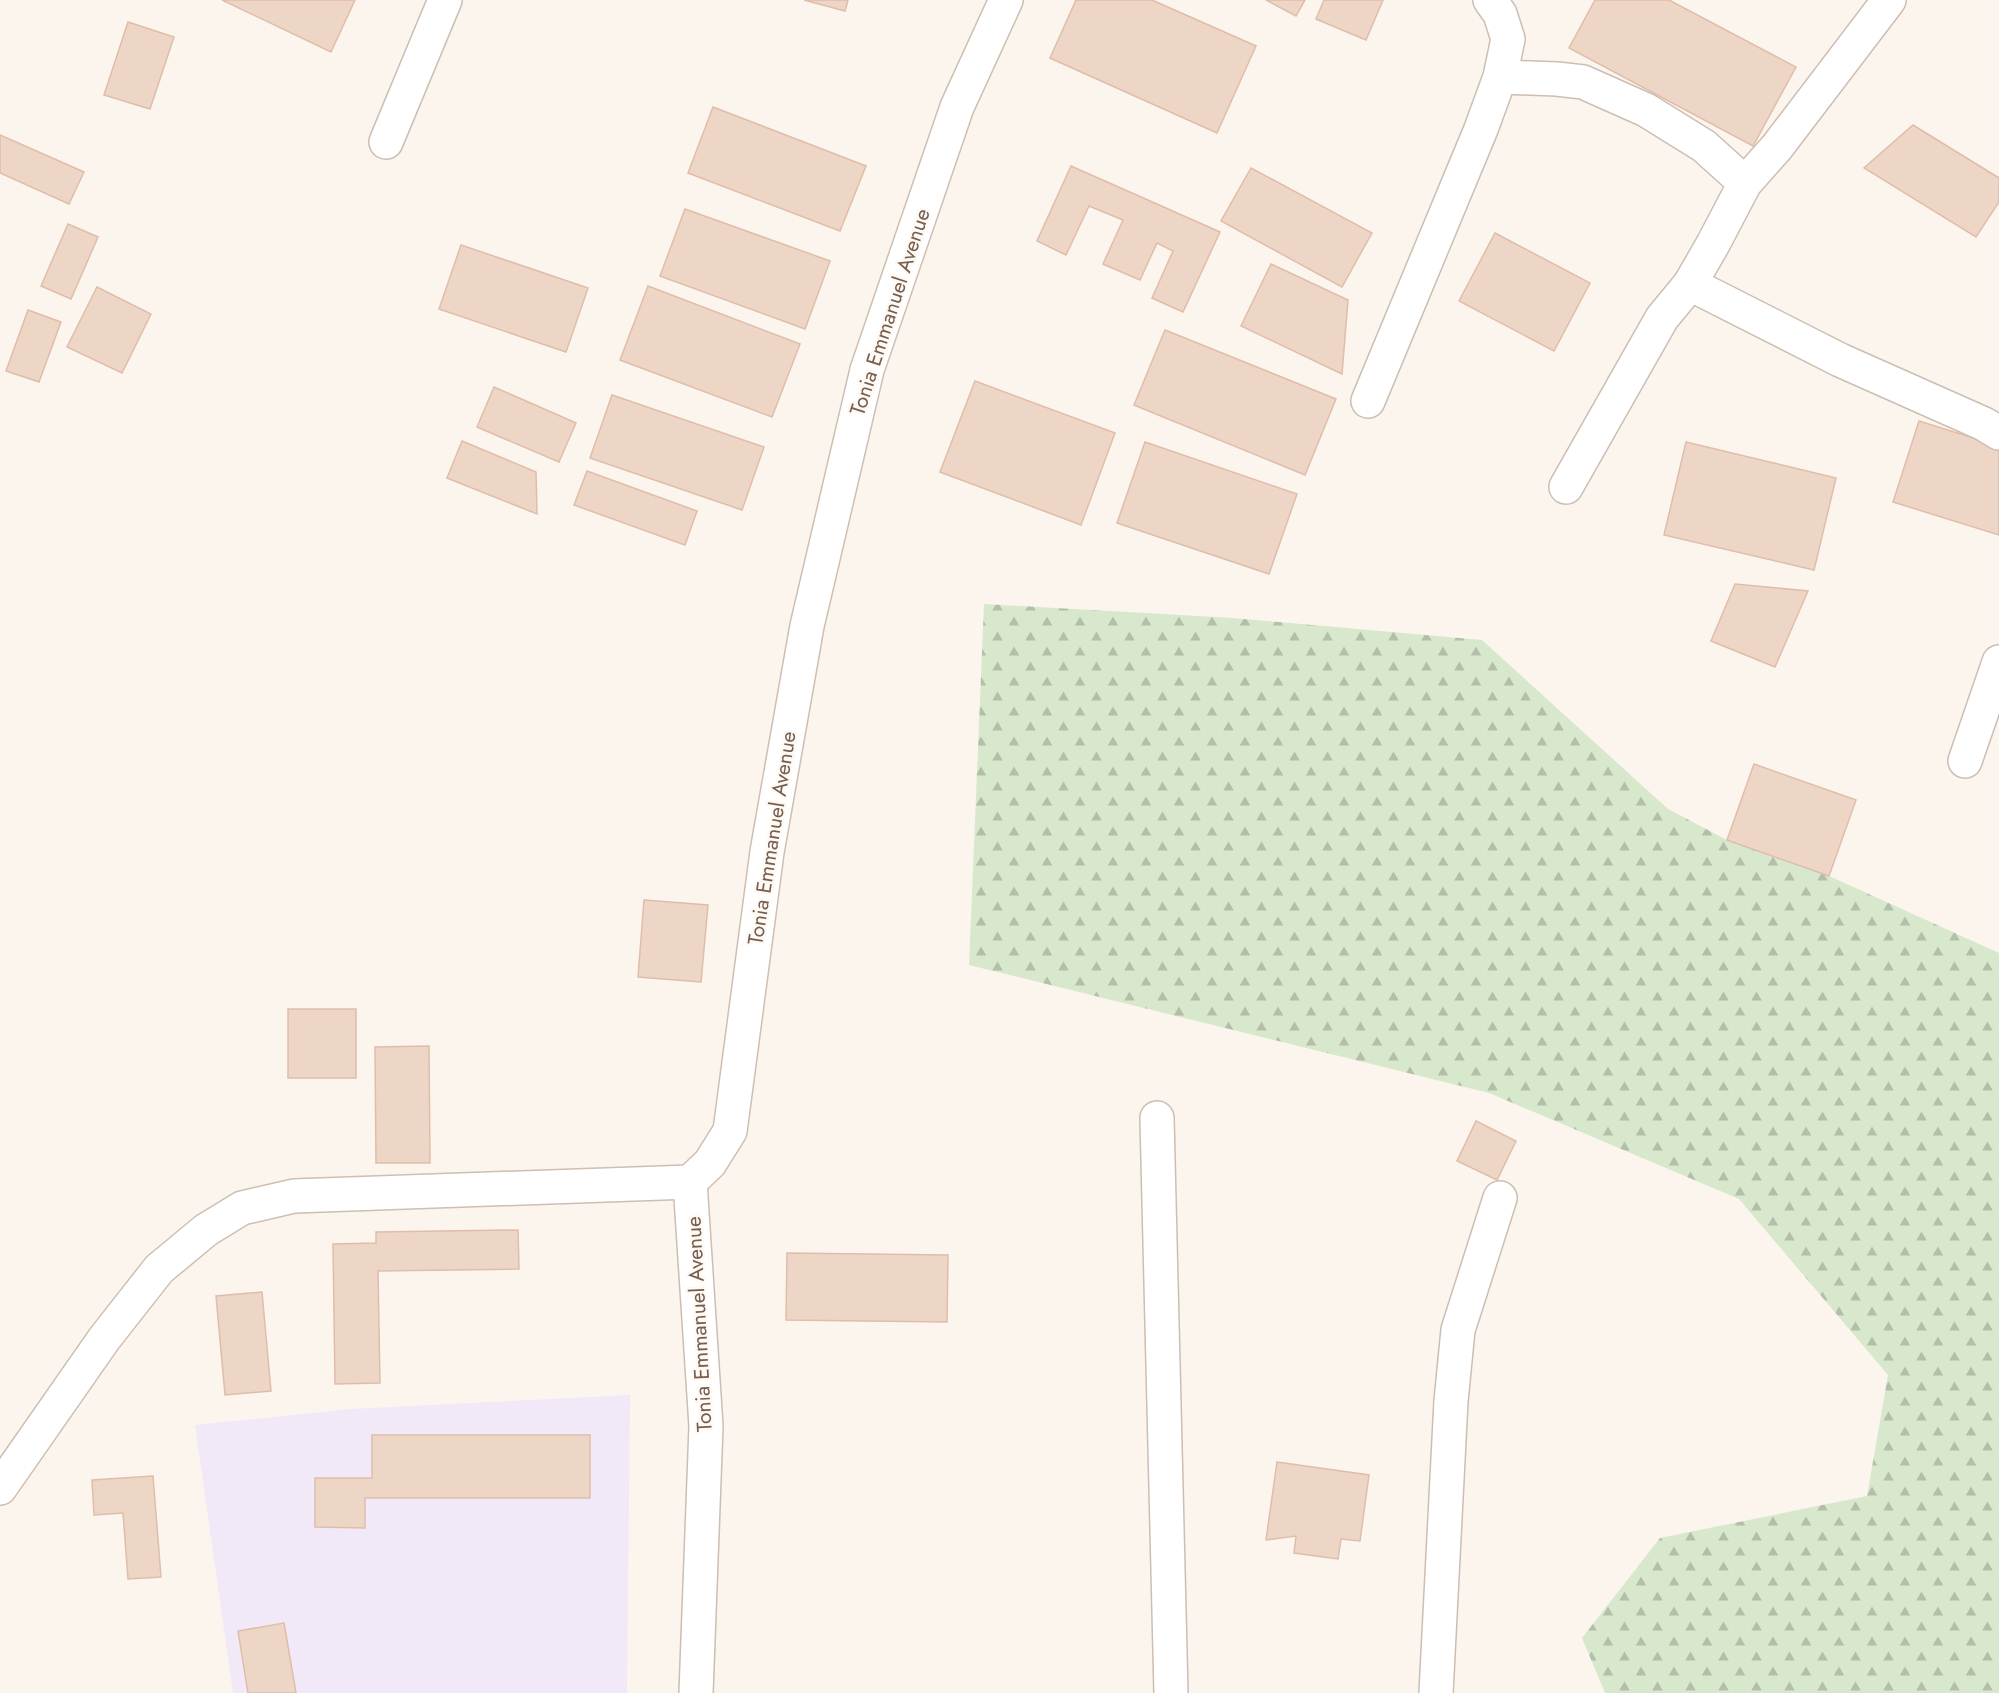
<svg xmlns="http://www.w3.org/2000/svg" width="1999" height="1693" font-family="Jost,sans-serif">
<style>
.education{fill:#f2e9f8}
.forest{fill:url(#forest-firs)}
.building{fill:#eed6c7;stroke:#dfbda9;stroke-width:1.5}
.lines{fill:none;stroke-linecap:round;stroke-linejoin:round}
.street-casing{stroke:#cdbeb3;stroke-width:36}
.secondary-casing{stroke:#cfbeb1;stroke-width:36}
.street{stroke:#fff;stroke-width:33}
.secondary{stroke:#fff;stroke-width:33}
.labels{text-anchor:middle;stroke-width:5;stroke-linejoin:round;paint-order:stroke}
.street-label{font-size:21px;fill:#745d51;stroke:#fef9f3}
</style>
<defs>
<pattern id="forest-firs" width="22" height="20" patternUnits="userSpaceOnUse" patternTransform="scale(1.5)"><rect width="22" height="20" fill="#d7e8cc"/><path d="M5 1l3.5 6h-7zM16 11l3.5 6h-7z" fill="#b3bfa8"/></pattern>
</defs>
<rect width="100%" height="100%" fill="#fbf5ed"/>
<path class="education" d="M630,1395L627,1693H233L195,1425L351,1409Z"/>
<path class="forest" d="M984,604L1233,618L1482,640L1668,809L1727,840L1829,876L1999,953V1693H1605L1582,1638L1660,1538L1867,1496L1888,1375L1739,1199L1489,1093L969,965Z"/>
<g class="building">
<path d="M222,0H355L331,52Z"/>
<path d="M804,0H848L845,11Z"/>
<path d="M1076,0H1152L1256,46L1217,133L1050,58Z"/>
<path d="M1266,0H1305L1296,16Z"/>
<path d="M1324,0H1383L1366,40L1316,19Z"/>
<path d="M1595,0H1669L1796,67L1753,146L1569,48Z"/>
<path d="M128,22L174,37L150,109L104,95Z"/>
<path d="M713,107L866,166L840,231L688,173Z"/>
<path d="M1913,125L1999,178V202L1976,237L1864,168Z"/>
<path d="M0,135L84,172L69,204L0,173Z"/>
<path d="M1071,166L1220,232L1183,312L1152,298L1173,251L1157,243L1140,280L1103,264L1123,220L1089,206L1066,255L1037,241Z"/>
<path d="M1251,168L1372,233L1342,287L1221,221Z"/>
<path d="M685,209L830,261L805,329L660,276Z"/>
<path d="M68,224L98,237L71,299L41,286Z"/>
<path d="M1495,233L1590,283L1554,351L1459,301Z"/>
<path d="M461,245L588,288L566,352L439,309Z"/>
<path d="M1271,264L1348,300L1342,374L1241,326Z"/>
<path d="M648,286L800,344L772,417L620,360Z"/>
<path d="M97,287L151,314L122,373L67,347Z"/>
<path d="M28,310L61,322L39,382L6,371Z"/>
<path d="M1165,330L1336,399L1305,475L1134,405Z"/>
<path d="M975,381L1115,433L1081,525L940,472Z"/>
<path d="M494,387L576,423L559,462L477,427Z"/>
<path d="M612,395L764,447L742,510L590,458Z"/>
<path d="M1919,421L1999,446V535L1893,502Z"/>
<path d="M462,441L536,472L537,514L447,478Z"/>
<path d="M1145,442L1297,494L1269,574L1117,523Z"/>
<path d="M1686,442L1836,478L1814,570L1664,535Z"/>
<path d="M587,471L697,511L685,545L574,505Z"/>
<path d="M1735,584L1808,591L1775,667L1711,641Z"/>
<path d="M1754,764L1856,800L1829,876L1727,840Z"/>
<path d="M644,900L708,905L701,982L638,977Z"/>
<rect x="288" y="1009" width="68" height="69"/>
<path d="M429,1046L430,1163H376L375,1047Z"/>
<path d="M1476,1121L1516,1141L1497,1180L1457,1161Z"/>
<path d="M518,1230L519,1269L378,1271L380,1383L335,1384L333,1244L376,1243V1232Z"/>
<path d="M787,1253L948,1255L947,1322L786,1320Z"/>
<path d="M262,1292L271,1391L225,1395L216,1296Z"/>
<path d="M372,1435H590V1498H365V1528L315,1527V1478H372Z"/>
<path d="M1277,1462L1369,1475L1360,1541L1341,1539L1338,1559L1294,1553L1296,1536L1266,1540Z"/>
<path d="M153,1476L161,1577L128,1579L123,1513L94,1515L92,1480Z"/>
<path d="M284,1623L296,1693H248L238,1631Z"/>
</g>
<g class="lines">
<g class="street-casing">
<g id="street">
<path d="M1500,77L1557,79L1583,82L1646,110L1704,146L1745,183"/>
<path d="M386,142L445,0"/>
<path d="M1690,284L1840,360L1984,424L1999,433"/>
<path d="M1368,401L1481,129L1500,77L1508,39L1500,14L1490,0"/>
<path d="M1566,487L1662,318L1690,284L1713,244L1745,183L1777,147L1889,0"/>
<path d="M1965,761L1999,662"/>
<path d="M1157,1118L1171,1693"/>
<path d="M690,1182L706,1426L696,1693"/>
<path d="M1436,1693L1451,1401L1458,1330L1500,1198"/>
</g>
</g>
<g class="secondary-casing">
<path id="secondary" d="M0,1488L104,1339L159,1269L206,1230L242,1208L294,1196L690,1182L710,1163L730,1131L767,852L807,626L867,370L957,107L1006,0"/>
</g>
<use href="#street" class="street"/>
<use href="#secondary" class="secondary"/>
</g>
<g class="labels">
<g class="street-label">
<text transform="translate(890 312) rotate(-72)" y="7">Tonia Emmanuel Avenue</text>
<text transform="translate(772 838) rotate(-81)" y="7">Tonia Emmanuel Avenue</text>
<text transform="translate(699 1324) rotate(-93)" y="7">Tonia Emmanuel Avenue</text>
</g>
</g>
</svg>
